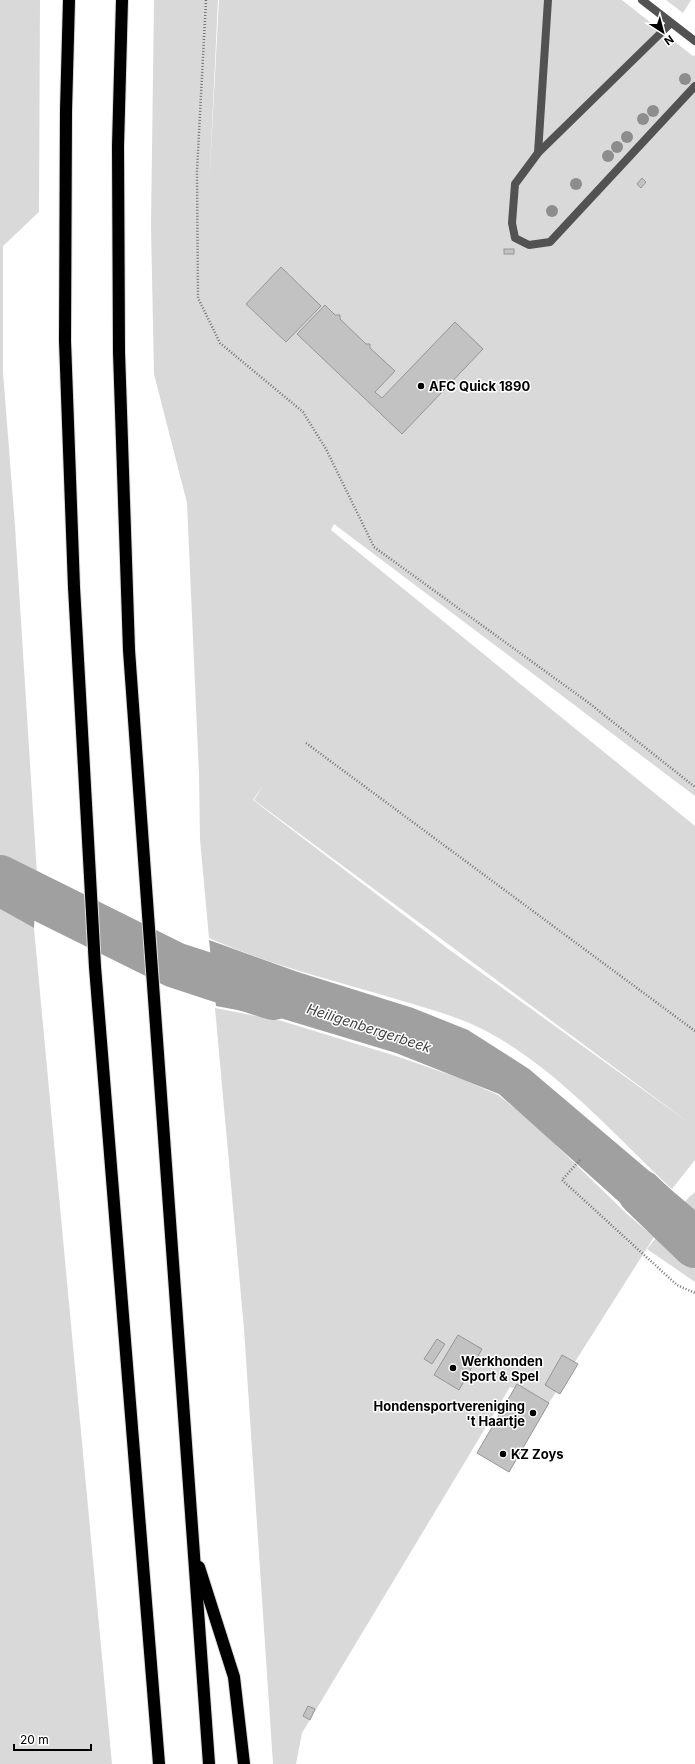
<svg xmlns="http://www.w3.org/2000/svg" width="695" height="1764" font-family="Inter,sans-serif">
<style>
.green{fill:#d9d9d9;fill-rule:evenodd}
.water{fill:#a0a0a0}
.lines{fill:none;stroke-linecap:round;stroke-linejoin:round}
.river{stroke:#a0a0a0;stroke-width:46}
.building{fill:#c2c2c2;stroke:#969696}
.highway-casing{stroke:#dbdbdb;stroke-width:14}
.path{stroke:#747474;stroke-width:2.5;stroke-dasharray:1 2;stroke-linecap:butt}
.lane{stroke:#525252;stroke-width:8}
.street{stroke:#525252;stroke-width:8}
.highway{stroke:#000;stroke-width:12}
.tree{fill:#8d8d8d}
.poi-dot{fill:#000;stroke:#fff;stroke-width:1.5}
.labels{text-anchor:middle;stroke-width:3;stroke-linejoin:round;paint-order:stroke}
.poi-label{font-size:13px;font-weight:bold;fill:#000;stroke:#fff;text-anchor:start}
.water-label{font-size:14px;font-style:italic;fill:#414141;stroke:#fff}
</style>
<rect width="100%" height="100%" fill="#fff"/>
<g class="green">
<path d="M0,0H40L39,212L3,246V372L15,526L37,874L0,856Z"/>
<path d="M154,0H218L209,188L219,0H622L693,56L695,55V796L334,524L331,530L695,826V1160L672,1189C610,1131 545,1055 467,1022C442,1012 415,1005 389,997C329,979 267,964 209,938L200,839L199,775L187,503L154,374L151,225ZM263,786L254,800L692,1125L447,948L253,800Z"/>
<path d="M666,0H691L683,13Z"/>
<path d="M0,909L34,928L112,1764H0Z"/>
<path d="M215,1008L282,1021L399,1057L462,1079L498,1095L531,1121L627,1214L654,1237L549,1403L510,1387L302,1733L296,1764H273L244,1329Z"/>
<path d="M695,1192V1282L647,1249L689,1197Z"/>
</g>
<g class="water">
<path d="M0,856L37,874L34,928L0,909Z"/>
<path d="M209,940L298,972L413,1008L468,1030L529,1069L695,1210V1224L675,1252L499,1094L396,1053L280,1018L216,1006Z"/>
</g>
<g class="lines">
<g class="river">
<path d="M0,878L175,965L273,997"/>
<path d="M641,1193L695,1245"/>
</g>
</g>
<g class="building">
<path d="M642,178L646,182L641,188L637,184Z"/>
<rect x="504" y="249" width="10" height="5"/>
<path d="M281,267L321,306L286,342L246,304Z"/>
<path d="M325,305L335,315H340V319L366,344H370V348L395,371L375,392L382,398L455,322L483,349L402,434L297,334Z"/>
<path d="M458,1335L482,1349L459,1390L434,1375Z"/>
<path d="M437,1339L445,1344L432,1364L424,1359Z"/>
<path d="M562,1355L578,1364L560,1394L545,1385Z"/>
<path d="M517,1384L549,1403L509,1472L477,1453Z"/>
<path d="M308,1706L315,1709L310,1720L303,1716Z"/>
</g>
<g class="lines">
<g class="highway-casing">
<g id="highway">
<path d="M69,0L66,111L65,341L74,587L95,967L159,1764"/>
<path d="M122,0L118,146L119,352L129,650L209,1764"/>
<path d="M199,1567L234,1677L244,1764"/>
</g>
</g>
<g class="path">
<path d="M206,0L197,171L198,298L220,343L303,412L326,449L374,547L589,703L695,787"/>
<path d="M306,743L695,1031"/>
<path d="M580,1160L562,1180L677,1285L695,1293"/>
</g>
<g class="lane">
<path d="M548,0L538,153L515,184L512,223L515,238L529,245L550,242L695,86"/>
<path d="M538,153L671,23"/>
</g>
<path class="street" d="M642,0L695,41"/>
<use href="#highway" class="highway"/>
</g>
<g class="tree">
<circle cx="685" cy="79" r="6"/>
<circle cx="653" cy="111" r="6"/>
<circle cx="643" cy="119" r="6"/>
<circle cx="627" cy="137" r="6"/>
<circle cx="617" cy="147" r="6"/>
<circle cx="608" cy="156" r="6"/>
<circle cx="576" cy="184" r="6"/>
<circle cx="552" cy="211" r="6"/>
</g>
<g class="poi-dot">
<circle cx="421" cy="386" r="4"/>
<circle cx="453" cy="1368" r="4"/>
<circle cx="533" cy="1413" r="4"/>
<circle cx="503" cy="1454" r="4"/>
</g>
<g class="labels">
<g class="poi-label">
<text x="429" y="391">AFC Quick 1890</text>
<text x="461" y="1366">Werkhonden<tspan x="461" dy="15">Sport &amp; Spel</tspan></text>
<text x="525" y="1411" text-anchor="end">Hondensportvereniging<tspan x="525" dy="15">'t Haartje</tspan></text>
<text x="511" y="1459">KZ Zoys</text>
</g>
<g class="water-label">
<text transform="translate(369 1028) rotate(18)" y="5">Heiligenbergerbeek</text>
</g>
</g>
<g transform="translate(663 32) rotate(144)" stroke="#ffffff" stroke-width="3" paint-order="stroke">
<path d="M0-3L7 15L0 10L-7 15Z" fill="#000000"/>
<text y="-6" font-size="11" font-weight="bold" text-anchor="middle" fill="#000000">N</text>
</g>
<path d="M14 1744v6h77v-6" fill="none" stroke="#000000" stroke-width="2"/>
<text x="20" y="1744" font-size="12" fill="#000000" stroke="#ffffff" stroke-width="3" paint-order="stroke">20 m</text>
</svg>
